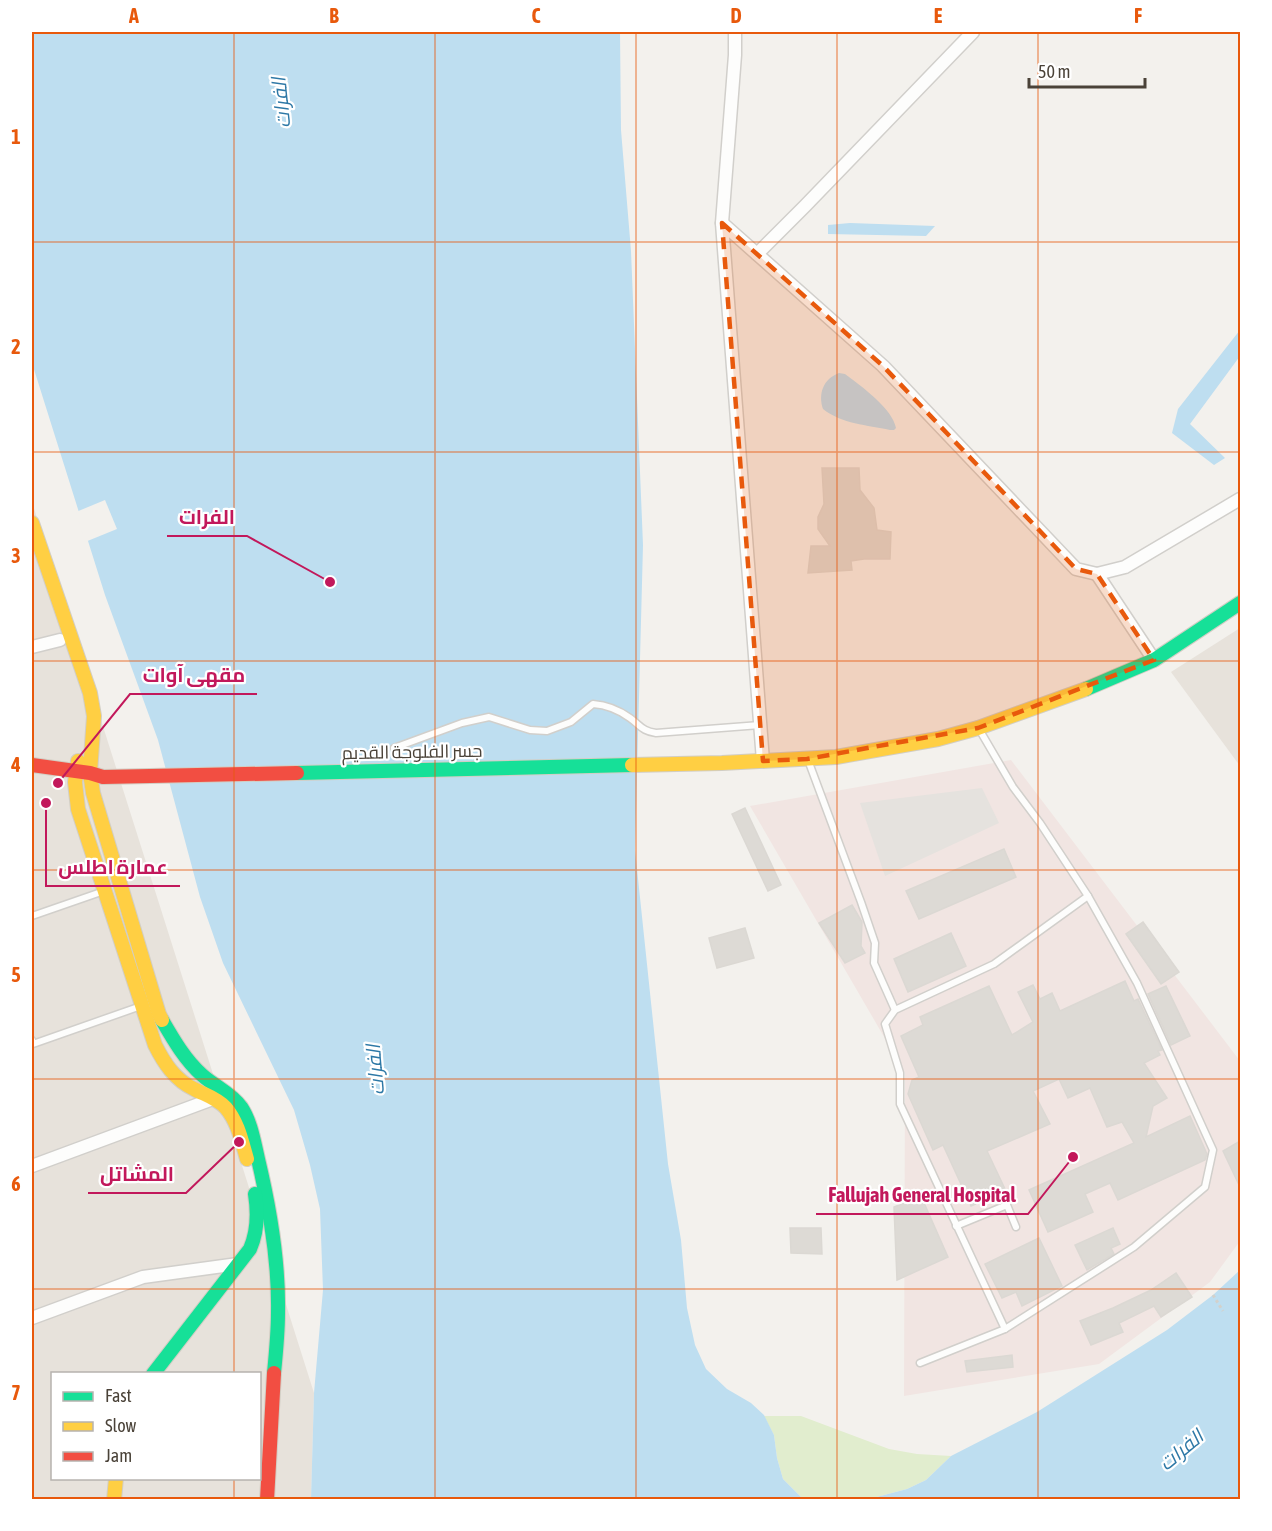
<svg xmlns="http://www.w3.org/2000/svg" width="1272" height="1531" font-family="'Asap Condensed',Cairo,sans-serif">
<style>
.residential{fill:#e7e2db;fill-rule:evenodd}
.medical{fill:#f1e5e2}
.green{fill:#e1edce}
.parking{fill:#e5e2de}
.water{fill:#bedef0}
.pier{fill:#f3f1ed}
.building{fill:#dddad5;stroke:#dbd8d3;stroke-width:1.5}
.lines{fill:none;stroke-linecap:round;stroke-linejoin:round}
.lane-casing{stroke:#d1cfcb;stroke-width:9}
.street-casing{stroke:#d1cfcb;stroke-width:15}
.fast-casing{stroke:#d2cec4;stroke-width:16}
.slow-casing{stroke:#d2cec4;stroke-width:16}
.jam-casing{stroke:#d2cec4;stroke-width:16}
.path{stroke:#d3d1cb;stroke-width:3;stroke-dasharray:3 3;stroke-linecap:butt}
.lane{stroke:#fdfdfc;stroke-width:6}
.street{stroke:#fdfdfc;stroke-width:12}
.fast{stroke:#16e098;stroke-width:14}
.slow{stroke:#ffcf43;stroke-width:14}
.jam{stroke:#f24e42;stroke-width:14}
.marked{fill:#e8590c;fill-opacity:0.2;stroke:#e8590c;stroke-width:4.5;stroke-dasharray:12 8;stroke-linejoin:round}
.grid{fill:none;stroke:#e8590c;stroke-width:1.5;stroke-opacity:0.55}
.labels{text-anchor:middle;stroke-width:4.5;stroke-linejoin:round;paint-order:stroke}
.street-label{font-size:18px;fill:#4a4238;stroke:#fff}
.water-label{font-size:20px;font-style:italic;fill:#2d78a6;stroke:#fff}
.leader{fill:none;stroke:#c2185b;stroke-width:2}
.callout-dot{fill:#c2185b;stroke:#fff;stroke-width:2}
.callout-label{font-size:20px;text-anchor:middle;font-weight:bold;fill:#c2185b;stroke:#fff;stroke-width:4.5;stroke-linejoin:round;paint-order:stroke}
.neatline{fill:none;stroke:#e8590c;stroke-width:2}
.grid-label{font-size:20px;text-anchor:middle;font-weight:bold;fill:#e8590c}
</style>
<rect width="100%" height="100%" fill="#f3f1ed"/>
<g class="residential">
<path d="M32,502L314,1393L311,1499H32ZM52,1374H260V1478H52Z"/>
<path d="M1240,628V766L1171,672Z"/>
</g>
<path class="medical" d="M1011,760L1240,1061V1241L1210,1282L1099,1364L904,1396L905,1073L750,806Z"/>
<path class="green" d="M764,1416H801L889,1449L917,1454L951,1456L926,1480L907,1489L869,1499H807L802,1498L783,1479L777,1458L774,1435Z"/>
<path class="parking" d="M982,788L999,823L885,876L860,803Z"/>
<g class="water">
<path d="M32,32H620L621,130L631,251L643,545L635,850L668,1164L681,1240L687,1308L695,1345L706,1369L727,1389L751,1403L764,1415L774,1435L777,1458L783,1479L802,1498L807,1499H311L314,1393L323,1290L320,1209L310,1165L294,1110L223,963L200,897L158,740L105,595L32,363Z"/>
<path d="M850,223L935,226L926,236L828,234V225Z"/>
<path d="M1240,330V356L1190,424L1225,458L1214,465L1172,433L1178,409Z"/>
<path d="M839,373L845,374C860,385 893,409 896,428L894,430H890C867,425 842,424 823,409C818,394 823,379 839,373Z"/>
<path d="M1240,1270V1499H869L907,1489L926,1480L951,1456L1037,1412L1167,1330L1213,1295Z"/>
</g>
<path class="pier" d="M105,500L117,529L85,542L76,512Z"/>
<g class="building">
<path d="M822,468H859L860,490L874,508L877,530L891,532L890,559H864L851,561L852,570L808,573L811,546H830L818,529V517L824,504Z"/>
<path d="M745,808L781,885L768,891L732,814Z"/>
<path d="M1004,849L1016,877L919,919L906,891Z"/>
<path d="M852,905L862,922L861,946L865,953L845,963L819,923Z"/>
<path d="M1143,922L1179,972L1161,984L1126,934Z"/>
<path d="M745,928L754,958L717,968L709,938Z"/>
<path d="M951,933L966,966L908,992L894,959Z"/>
<path d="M1125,981L1134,1001L1138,999L1162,1050L1158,1051L1160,1055L1144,1063L1167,1098L1153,1106L1146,1137L1190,1116L1207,1154L1205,1160L1118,1200L1110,1183L1085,1194L1093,1212L1048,1232L1029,1190L1134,1143L1122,1122L1107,1127L1090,1088L1068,1098L1059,1079L1033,1091L1050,1124L987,1151L1006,1191L971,1206L943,1145L933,1150L908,1094L912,1080L919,1077L901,1036L923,1025L920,1017L989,986L1012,1035L1033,1022L1018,992L1033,985L1040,999L1052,993L1060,1011Z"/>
<path d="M1166,986L1190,1036L1171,1045L1148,994Z"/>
<path d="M1240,1141V1187L1223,1151Z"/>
<path d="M921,1196L948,1257L897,1280L894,1207Z"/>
<path d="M790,1228H821L822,1254L791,1253Z"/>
<path d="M1113,1228L1120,1244L1111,1248L1114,1254L1087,1270L1075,1245Z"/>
<path d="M1039,1238L1062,1286L1022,1306L1016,1292L1002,1298L985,1264Z"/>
<path d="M1176,1273L1192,1297L1161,1317L1154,1306L1119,1323L1123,1332L1091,1345L1080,1321L1113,1308L1151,1290Z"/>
<path d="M1012,1355L1013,1367L967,1372L965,1361Z"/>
</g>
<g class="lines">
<g class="lane-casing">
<g id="lane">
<path d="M394,748L462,723L489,717L530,730L547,731L571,722L593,704C607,705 619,710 630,718C641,726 642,731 656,733L760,725"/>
<path d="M808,760L861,902L875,943L874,963L895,1010"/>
<path d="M32,916L104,891"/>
<path d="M32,1040L33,1044L141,1006"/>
<path d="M956,1226L1007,1205L1016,1227"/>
<path d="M1005,1329L900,1104V1073L885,1024L895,1010L994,964L1088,896"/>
<path d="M920,1363L1005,1329L1134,1247L1205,1187L1213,1150L1137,983L1088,896L1040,823L1013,787L979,729"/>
</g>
</g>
<g class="street-casing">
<g id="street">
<path d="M735,32V55L722,223L763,761"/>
<path d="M722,223L883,366L1076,569L1097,574L1125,567L1240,499"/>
<path d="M757,254L805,206L973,32"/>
<path d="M1097,574L1154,660"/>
<path d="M32,647L60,640"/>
<path d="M32,1166L218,1097"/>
<path d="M32,1318L143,1277L238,1264"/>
</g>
</g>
<g class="fast-casing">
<g id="fast">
<path d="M1086,689L1154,660L1240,603"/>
<path d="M297,773L632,765"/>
<path d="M162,1020C173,1039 185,1060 202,1075C214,1086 231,1093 241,1107C251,1122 254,1142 258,1159C270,1209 279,1262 278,1313C278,1333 276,1353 274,1373"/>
<path d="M153,1374L250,1249C258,1231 258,1213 255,1194"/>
</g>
</g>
<g class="slow-casing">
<g id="slow">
<path d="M32,523L90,693L94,716L90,773L93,793L159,1014L162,1020"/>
<path d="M78,761L75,782L78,809L155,1045C164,1063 175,1080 194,1089C205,1095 217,1098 226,1108C238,1122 242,1142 247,1159"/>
<path d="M632,765L722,763L836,757L938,739L978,728L1086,689"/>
<path d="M114,1500L116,1478"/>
</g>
</g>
<g class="jam-casing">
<g id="jam">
<path d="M32,765L90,773L103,777L297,773"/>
<path d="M267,1500L274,1373"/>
</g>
</g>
<path class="path" d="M1213,1295L1223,1311"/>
<use href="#lane" class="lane"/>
<use href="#street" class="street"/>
<use href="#fast" class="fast"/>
<use href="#slow" class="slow"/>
<use href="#jam" class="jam"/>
</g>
<path class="marked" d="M722,223L883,366L1076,569L1097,574L1154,660L978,728L807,759L763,761Z"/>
<path class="grid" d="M234,32V1374M435,32V1500M636,32V1500M837,32V1500M1038,32V1500M32,242H1240M32,452H1240M32,661H1240M32,870H1240M32,1079H1240M32,1289H1240M234,1478V1500"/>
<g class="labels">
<g class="street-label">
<text transform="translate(412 752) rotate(-1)" y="6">جسر الفلوجة القديم</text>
</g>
<g class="water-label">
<text transform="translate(281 103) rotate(-96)" y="7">الفرات</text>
<text transform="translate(375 1070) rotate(-95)" y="7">الفرات</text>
<text transform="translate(1181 1450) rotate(-40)" y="7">الفرات</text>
</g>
</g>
<path class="leader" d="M330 582L247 536H167M58 783L130 694H257M46 803L46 886H180M239 1142L186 1193H88M1073 1157L1028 1214H816"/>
<g class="callout-dot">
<circle cx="330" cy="582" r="6"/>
<circle cx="58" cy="783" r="6"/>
<circle cx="46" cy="803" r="6"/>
<circle cx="239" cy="1142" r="6"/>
<circle cx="1073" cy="1157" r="6"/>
</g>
<g class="callout-label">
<text x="207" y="524">الفرات</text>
<text x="194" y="682">مقهى آوات</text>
<text x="113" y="874">عمارة اطلس</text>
<text x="137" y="1181">المشاتل</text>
<text x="922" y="1202">Fallujah General Hospital</text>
</g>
<rect width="1272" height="1531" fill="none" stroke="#ffffff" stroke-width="66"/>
<rect x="51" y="1372" width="210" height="108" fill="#ffffff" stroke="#b7b3af" stroke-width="1.5"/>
<rect x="63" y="1392" width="30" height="9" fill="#16e098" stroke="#b7b3af" stroke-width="1.5"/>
<text x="105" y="1402" font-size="18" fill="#4a4238">Fast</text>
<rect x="63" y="1422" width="30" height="9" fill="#ffcf43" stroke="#b7b3af" stroke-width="1.5"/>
<text x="105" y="1432" font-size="18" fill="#4a4238">Slow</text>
<rect x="63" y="1452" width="30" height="9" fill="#f24e42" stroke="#b7b3af" stroke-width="1.5"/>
<text x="105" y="1462" font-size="18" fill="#4a4238">Jam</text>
<path d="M1029 78v9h116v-9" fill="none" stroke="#4a4238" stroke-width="3"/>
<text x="1038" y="78" font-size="18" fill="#4a4238" stroke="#ffffff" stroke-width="4.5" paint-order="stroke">50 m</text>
<rect x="33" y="33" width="1206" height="1465" class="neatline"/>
<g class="grid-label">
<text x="134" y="23">A</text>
<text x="334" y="23">B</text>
<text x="536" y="23">C</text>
<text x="736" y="23">D</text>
<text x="938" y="23">E</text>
<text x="1138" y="23">F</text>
<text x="16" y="144">1</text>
<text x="16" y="354">2</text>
<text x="16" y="563">3</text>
<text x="16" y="772">4</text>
<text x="16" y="982">5</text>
<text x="16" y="1191">6</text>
<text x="16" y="1400">7</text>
</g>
</svg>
